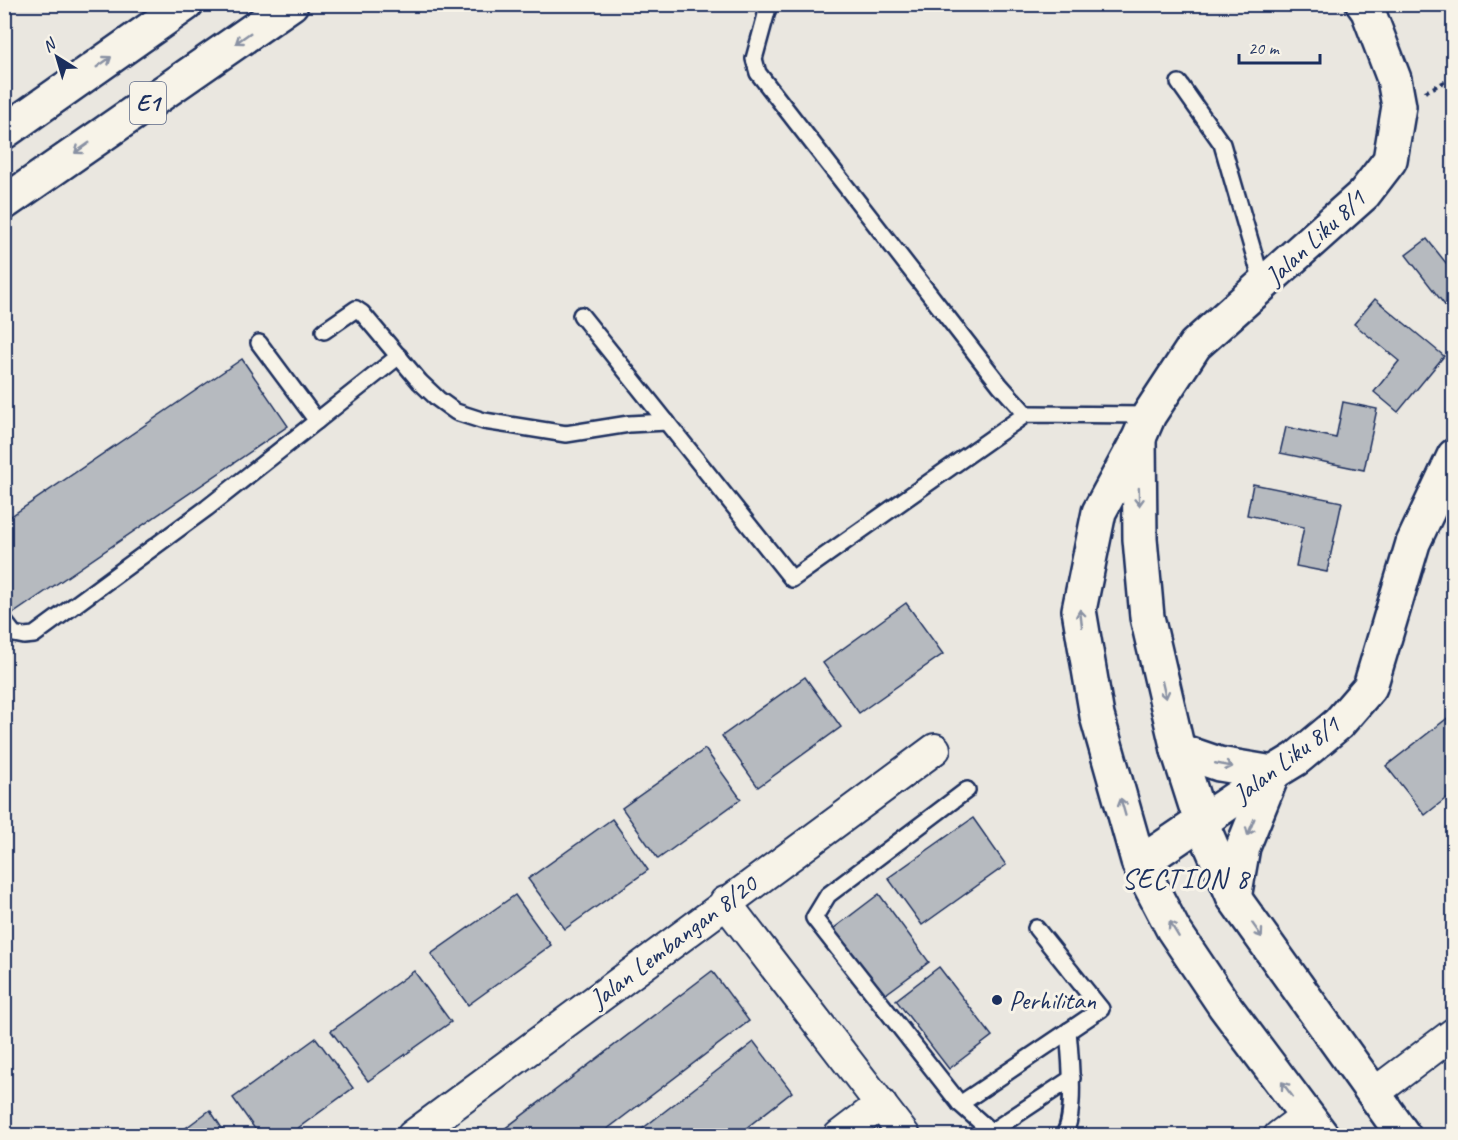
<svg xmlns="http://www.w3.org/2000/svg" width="1458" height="1140" font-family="Caveat,sans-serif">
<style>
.building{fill:#b6babf;stroke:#1b2f5e;stroke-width:1.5}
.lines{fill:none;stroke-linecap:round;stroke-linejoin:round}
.lane-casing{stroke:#1b2f5e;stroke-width:20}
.street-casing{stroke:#1b2f5e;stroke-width:34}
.secondary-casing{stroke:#1b2f5e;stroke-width:38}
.highway-casing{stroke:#1b2f5e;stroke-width:38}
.path{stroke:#1b2f5e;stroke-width:4;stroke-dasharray:4.5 4.5;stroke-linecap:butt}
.lane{stroke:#f7f3e8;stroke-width:15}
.street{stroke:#f7f3e8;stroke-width:30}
.secondary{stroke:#f7f3e8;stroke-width:33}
.highway{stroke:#f7f3e8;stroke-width:33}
.oneway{stroke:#8991a3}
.poi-dot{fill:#1b2f5e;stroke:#f7f3e8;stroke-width:2}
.labels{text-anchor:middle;stroke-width:6;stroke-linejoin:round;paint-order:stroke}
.shield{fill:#f7f3e8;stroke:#5d6a87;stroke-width:1.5}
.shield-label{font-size:24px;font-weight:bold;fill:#1b2f5e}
.street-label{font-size:26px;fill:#1b2f5e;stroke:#f7f3e8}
.poi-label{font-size:26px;fill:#1b2f5e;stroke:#f7f3e8;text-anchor:start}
.quarter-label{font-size:28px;letter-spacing:1.5px;fill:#1b2f5e;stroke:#f7f3e8}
</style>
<rect width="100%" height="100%" fill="#eae7e0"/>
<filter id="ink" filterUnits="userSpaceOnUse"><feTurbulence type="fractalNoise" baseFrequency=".0167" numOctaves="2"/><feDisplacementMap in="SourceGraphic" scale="12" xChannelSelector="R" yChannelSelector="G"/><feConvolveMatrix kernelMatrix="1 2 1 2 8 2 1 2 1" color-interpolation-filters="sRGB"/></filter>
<g filter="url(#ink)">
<g class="building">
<path d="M1427,239L1454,273V317L1406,255Z"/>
<path d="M1375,299L1444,356L1398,412L1374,392L1399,361L1354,324Z"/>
<path d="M242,359L288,426L14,613L4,599V521Z"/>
<path d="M1343,402L1377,409L1364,470L1280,453L1286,427L1336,438Z"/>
<path d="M1253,484L1342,502L1327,572L1296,566L1304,527L1247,515Z"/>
<path d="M906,603L943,654L859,713L823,663Z"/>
<path d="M805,677L841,727L758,787L722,736Z"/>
<path d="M1454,713V792L1425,815L1386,766Z"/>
<path d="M705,749L741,799L658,859L622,808Z"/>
<path d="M973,818L1006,865L922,925L888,878Z"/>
<path d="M612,819L648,870L565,929L528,879Z"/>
<path d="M879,894L929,962L883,996L833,929Z"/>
<path d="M515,895L551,945L468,1005L431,954Z"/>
<path d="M939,967L992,1036L949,1069L896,1000Z"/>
<path d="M414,971L451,1022L368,1081L331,1031Z"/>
<path d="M712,971L749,1021L598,1136H495Z"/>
<path d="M316,1038L353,1088L287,1136H260L233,1098Z"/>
<path d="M754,1042L792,1092L736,1136H633Z"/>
<path d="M210,1110L227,1136H175Z"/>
</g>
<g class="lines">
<g class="lane-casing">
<g id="lane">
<path d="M769,4L754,59L758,73L1000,385L1026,414"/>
<path d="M1179,83L1222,144L1263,285"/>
<path d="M581,315L792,579L1026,414L1149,415"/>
<path d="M324,331L356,309L362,313L420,382L438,399L456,412L484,421L566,434L629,424L667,422"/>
<path d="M259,343L317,421"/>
<path d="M4,621L14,634L24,636L34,635L207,508L399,356"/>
<path d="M967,790L828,895L814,918L960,1104L996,1136"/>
<path d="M960,1104L1101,1009L1036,928"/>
<path d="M992,1131L1072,1078"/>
<path d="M1062,1136C1077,1123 1070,1052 1068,1031"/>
</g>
</g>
<g class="street-casing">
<g id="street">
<path d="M725,902L905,1136"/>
<path d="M1373,1094L1454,1033"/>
<path d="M412,1136L935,749"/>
<path d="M839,1136L881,1104"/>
<path d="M1279,1136L1307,1115"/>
</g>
</g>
<g class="secondary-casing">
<g id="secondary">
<path d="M1139,440L1140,539L1147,617L1178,750L1201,822L1234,898L1404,1136"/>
<path d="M1178,750L1219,764L1273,773"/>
<path d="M1139,864L1273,773L1296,759L1338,724L1370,687L1413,543L1454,456"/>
<path d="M1234,898L1243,847L1273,773"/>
<path d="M1322,1136L1224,1005L1173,929L1139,864L1097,716L1079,610L1099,512L1139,438L1149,415L1195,345L1364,194L1390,160L1399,106L1394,79L1368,11L1363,4"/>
</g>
</g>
<g class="highway-casing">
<g id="highway">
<path d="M4,132L186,4"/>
<path d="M4,203L291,4"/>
</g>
</g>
<path class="path" d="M1425,92L1454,77"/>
<use href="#lane" class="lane"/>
<use href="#street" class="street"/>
<use href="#secondary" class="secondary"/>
<use href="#highway" class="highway"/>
</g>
<defs><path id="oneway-shaft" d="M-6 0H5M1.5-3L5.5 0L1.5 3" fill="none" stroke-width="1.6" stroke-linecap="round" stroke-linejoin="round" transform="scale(1.5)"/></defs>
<g class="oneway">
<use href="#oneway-shaft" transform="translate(243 38) rotate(145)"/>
<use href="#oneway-shaft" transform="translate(104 62) rotate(-35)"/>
<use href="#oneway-shaft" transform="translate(82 148) rotate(145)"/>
<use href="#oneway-shaft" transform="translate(1139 497) rotate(89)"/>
<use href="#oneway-shaft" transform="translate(1081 618) rotate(-97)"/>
<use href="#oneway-shaft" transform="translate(1164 690) rotate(77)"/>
<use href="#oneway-shaft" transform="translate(1224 765) rotate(11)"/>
<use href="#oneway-shaft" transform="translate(1123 807) rotate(-106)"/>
<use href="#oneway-shaft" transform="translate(1251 827) rotate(112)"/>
<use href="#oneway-shaft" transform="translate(1174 929) rotate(-121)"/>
<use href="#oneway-shaft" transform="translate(1257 930) rotate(55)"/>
<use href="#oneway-shaft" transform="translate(1287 1089) rotate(-127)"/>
</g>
</g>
<circle class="poi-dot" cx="997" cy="1000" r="6"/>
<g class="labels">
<rect class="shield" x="130" y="82" width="36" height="42" rx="4.5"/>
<g class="shield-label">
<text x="148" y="111">E1</text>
</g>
<g class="street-label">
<text transform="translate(1315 237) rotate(-43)" y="9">Jalan Liku 8/1</text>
<text transform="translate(1286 759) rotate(-37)" y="9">Jalan Liku 8/1</text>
<text transform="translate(673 941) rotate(-37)" y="9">Jalan Lembangan 8/20</text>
</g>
<g class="poi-label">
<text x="1009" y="1009">Perhilitan</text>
</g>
<g class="quarter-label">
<text x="1186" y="888">SECTION 8</text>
</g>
</g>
<rect width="1458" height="1140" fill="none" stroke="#f7f3e8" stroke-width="24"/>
<rect x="12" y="12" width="1434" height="1116" fill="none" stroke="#1b2f5e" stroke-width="2" filter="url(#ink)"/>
<g transform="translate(57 57) rotate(323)" stroke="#f7f3e8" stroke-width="4.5" paint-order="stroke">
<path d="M0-4.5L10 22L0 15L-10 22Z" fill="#1b2f5e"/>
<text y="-9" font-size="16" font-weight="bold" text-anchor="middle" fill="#1b2f5e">N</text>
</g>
<path d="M1239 54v9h81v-9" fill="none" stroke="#1b2f5e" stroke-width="3"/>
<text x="1248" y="54" font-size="18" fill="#1b2f5e" stroke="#f7f3e8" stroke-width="4.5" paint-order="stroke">20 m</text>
</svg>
